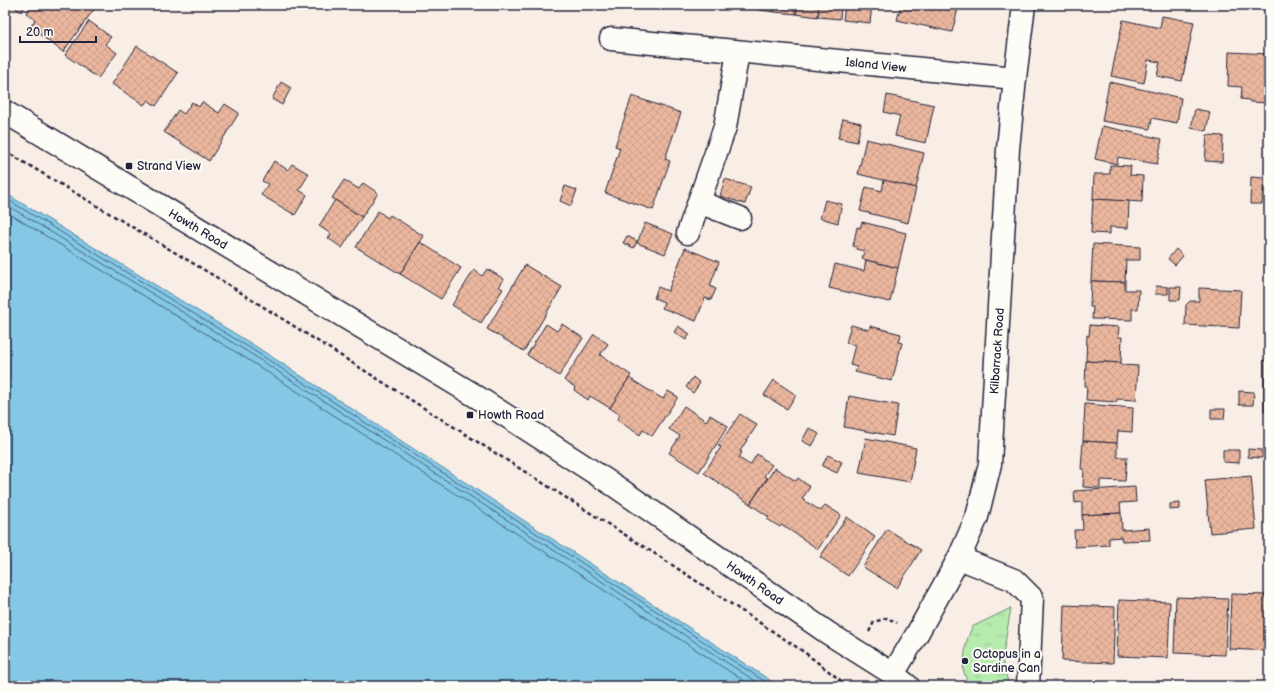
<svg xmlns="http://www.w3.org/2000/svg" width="1274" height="691" font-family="'Balsamiq Sans',sans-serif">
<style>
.park{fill:url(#park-tufts);stroke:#6c8774}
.water{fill:#84c8e5;stroke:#5d86a1}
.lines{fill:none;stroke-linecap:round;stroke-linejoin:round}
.shore{stroke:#49647f;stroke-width:1}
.building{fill:url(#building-cross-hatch);stroke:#22223b}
.street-casing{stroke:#22223b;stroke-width:25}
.secondary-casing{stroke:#22223b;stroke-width:25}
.path{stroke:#22223b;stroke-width:2.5;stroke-dasharray:4 3;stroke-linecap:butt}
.street{stroke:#fdfcf7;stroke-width:22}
.secondary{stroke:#fdfcf7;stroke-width:22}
.poi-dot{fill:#22223b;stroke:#fdfcf7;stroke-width:1.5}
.labels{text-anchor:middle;stroke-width:4;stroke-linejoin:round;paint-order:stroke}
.street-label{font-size:12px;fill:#22223b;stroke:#fdfcf7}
.poi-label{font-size:12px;fill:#22223b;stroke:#fdfcf7;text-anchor:start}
</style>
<defs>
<pattern id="park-tufts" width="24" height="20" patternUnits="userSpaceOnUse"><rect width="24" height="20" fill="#b6ecae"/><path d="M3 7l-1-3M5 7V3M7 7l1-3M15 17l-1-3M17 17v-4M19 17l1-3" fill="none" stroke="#9cca97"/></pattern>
<pattern id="building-cross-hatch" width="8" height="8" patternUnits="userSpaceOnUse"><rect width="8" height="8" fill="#ebb79e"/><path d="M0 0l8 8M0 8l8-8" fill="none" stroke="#c99d89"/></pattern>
</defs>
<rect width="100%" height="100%" fill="#f9eee5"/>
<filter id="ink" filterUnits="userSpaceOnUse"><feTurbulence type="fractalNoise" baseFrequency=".025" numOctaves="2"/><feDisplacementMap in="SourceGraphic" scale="8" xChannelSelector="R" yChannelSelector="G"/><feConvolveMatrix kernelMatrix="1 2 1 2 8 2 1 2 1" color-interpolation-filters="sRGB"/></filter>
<g filter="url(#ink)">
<path class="park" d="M1011,608L1002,660L1009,686H969L963,670L966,643L972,627Z"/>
<path class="water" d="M5,193L252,344L779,686H5Z"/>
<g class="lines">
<g class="shore">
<path d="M5,198L250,348L772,686"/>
<path d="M5,204L248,352L763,686"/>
<path d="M5,211L244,357L752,686"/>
</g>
</g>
<g class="building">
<path d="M5,5H26L21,12L12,5L8,10L5,8Z"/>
<path d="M32,5H97L63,52L30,27L35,20L26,13Z"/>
<path d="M732,5H753V9L731,7Z"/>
<path d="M753,5H775L774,12L753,9Z"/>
<path d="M775,5H797L796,14L774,12Z"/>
<path d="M797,5H819L818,17L796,14Z"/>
<path d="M819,5H841L840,19L818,17Z"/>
<path d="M845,5H872L870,23L843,20Z"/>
<path d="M901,5H959L952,32L897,20Z"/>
<path d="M1162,16L1194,22L1182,81L1157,76L1160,62L1148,60L1144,83L1111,76L1123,20L1160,28Z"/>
<path d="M89,21L111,37L105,44L117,53L98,78L65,55Z"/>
<path d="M137,46L178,73L156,106L148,100L144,105L112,84Z"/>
<path d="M1229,52L1269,54L1268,103L1250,102L1249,100L1241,99L1242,87L1228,86Z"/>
<path d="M281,82L291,88L282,105L272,99Z"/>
<path d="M1109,82L1181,98L1177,123L1152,118L1150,129L1102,121Z"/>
<path d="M887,95L934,105L926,143L895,136L900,116L884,112Z"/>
<path d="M632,96L681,113L665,159L670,161L653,210L605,193L620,148L615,146Z"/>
<path d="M192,102L199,107L202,102L219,113L225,104L239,113L209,161L164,132L178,110L184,114Z"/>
<path d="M1195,109L1210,112L1206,131L1191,128Z"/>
<path d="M843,119L861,123L857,142L838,138Z"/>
<path d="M1102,126L1162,139L1157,164L1118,157L1117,164L1095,159Z"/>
<path d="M1207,135L1223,136L1222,162L1205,161Z"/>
<path d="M866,139L924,153L916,188L858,174Z"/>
<path d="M274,161L288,170L292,164L309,174L299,190L307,195L295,215L261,195L268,184L262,181Z"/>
<path d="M1110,165L1131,166L1130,175L1143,176L1142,202L1093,199L1094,174H1110Z"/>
<path d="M1251,177L1264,178L1262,204H1250Z"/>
<path d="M725,179L751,187L745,204L720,196Z"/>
<path d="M344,180L359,189L363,183L378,193L362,217L332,198Z"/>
<path d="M884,180L916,188L908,223L860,211L866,187L882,191Z"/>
<path d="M565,186L577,190L571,206L560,201Z"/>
<path d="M1093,199L1129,201L1128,228L1110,227V234L1091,233Z"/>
<path d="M335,200L362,217L342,248L328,238L331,234L319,226Z"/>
<path d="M825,200L842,204L838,223L820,218Z"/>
<path d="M378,211L388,218L390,215L424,236L400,274L356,247Z"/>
<path d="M1267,213H1269V260H1266Z"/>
<path d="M862,222L906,233L898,268L862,259L864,251L856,249L857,247L853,246L857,227L860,228Z"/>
<path d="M645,223L673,234L665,254L637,243Z"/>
<path d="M627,236L637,241L634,248L623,243Z"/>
<path d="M420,242L461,268L441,299L400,274Z"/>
<path d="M1093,244L1140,247V260H1126L1125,282L1091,281Z"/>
<path d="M685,248L719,262L710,286L716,289L711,300L705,298L696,321L662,308L664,302L654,298L658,287L668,291Z"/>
<path d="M1176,249L1183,256L1175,265L1168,259Z"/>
<path d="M866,260L898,268L890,302L829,288L835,264L864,271Z"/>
<path d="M525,265L562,287L524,351L487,329Z"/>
<path d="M487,269L504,279L499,287L503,289L481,323L452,305L474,270L482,276Z"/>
<path d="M1091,281L1125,282V290H1139L1138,309H1132V320L1092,319L1093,307H1090Z"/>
<path d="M1156,286L1168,287V294H1155Z"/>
<path d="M1170,287H1181L1180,300H1170Z"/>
<path d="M1199,288L1241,290L1239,328L1185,325L1186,305L1190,301H1199Z"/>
<path d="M546,324L557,331L562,324L583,338L559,376L527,355Z"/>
<path d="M851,325L869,330L870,326L901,334L899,342L902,343L892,381L855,372L857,367L850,365L855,345L846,343Z"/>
<path d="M1090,325L1119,327L1118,337H1122L1121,363L1086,361L1087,335L1089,336Z"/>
<path d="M678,326L690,334L686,340L674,332Z"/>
<path d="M594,334L608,344L600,355L631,375L610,408L590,396L588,400L574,390L575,387L564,380Z"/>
<path d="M1264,360L1269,361V411H1264Z"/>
<path d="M1086,361L1121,363V365L1138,366L1136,400L1117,399V402L1086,400L1087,386H1085Z"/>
<path d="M693,377L700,383L693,393L686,387Z"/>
<path d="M629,378L663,399L668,391L678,397L652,436L643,430L640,435L617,420L620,415L610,408Z"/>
<path d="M774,380L796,395L787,409L764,395Z"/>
<path d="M1239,391L1254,392L1253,405H1239Z"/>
<path d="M849,396L898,405L893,436L844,427Z"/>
<path d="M1085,404L1133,408L1132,432L1118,431L1117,443L1083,441Z"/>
<path d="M684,406L706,421L710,415L728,426L699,472L669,453L680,436L669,429Z"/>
<path d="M1211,409H1225L1224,419H1211Z"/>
<path d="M740,414L757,425L740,451L742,452L739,458L750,465L757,454L772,465L764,476L767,478L750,504L704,473L721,447L718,446Z"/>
<path d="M809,428L819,434L812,446L802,441Z"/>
<path d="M866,438L916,448L910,482L859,473Z"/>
<path d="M1083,441L1117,443V457H1127L1125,481L1100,480V488L1083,487L1084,469H1081Z"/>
<path d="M1248,449L1262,450V458L1248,457Z"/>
<path d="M1223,450H1239V463L1223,462Z"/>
<path d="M828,455L842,462L837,473L822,466Z"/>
<path d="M775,468L796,481L798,478L810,487L802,499L821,511L825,505L841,515L818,549L782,525L780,527L767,519L769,517L750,504Z"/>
<path d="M1251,476L1256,529L1210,533L1205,480Z"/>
<path d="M1135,487L1136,502L1120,503L1121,513L1082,515V502L1075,503L1074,491Z"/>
<path d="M1180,503V509L1170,510V504Z"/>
<path d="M1121,513L1122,530L1149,528L1150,540L1122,541L1121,537L1109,538V545L1075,547L1074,530H1083L1082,515Z"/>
<path d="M847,517L875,537L848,576L820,557Z"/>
<path d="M887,529L921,550L897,588L863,567Z"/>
<path d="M1231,594L1269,595V651L1229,649Z"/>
<path d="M1176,597L1228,599L1225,655L1174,653Z"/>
<path d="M1119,600L1170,602L1168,658L1117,656Z"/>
<path d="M1064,605L1115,607L1113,663L1062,661Z"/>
</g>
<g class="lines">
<g class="street-casing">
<g id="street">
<path d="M611,39L1015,78"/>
<path d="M699,202L740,218"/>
<path d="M688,233L725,127L738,52"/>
<path d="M959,558L1014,580L1032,598L1028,686"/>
</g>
</g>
<g class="secondary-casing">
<g id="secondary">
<path d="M5,112L474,395L615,486L828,633L893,674L908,686"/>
<path d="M893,674L917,634L959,558L977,517L990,464L1008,149L1015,78L1024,5"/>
</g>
</g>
<g class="path">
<path d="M5,151L216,277L657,555L804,652L848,686"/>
<path d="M869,632L874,622L887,618L897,623"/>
</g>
<use href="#street" class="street"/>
<use href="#secondary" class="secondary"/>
</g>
</g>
<g class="poi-dot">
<rect x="125" y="162" width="8" height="8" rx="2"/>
<rect x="466" y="411" width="8" height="8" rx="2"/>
<circle cx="965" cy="661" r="4"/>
</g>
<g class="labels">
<g class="street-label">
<text transform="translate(876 65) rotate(6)" y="4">Island View</text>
<text transform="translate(198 229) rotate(31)" y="4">Howth Road</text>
<text transform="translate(997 351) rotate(-86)" y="4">Kilbarrack Road</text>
<text transform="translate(755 583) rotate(35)" y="4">Howth Road</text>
</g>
<g class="poi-label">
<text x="137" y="170">Strand View</text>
<text x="478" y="419">Howth Road</text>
<text x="973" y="658">Octopus in a<tspan x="973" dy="14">Sardine Can</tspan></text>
</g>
</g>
<rect width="1274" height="691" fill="none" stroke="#fdfcf7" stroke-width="20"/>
<rect x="10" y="10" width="1254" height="671" fill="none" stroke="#22223b" stroke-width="1.5" filter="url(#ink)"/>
<path d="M20 36v6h76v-6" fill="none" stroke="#22223b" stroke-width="2"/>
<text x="26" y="36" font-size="12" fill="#22223b" stroke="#fdfcf7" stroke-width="3" paint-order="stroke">20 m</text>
</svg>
